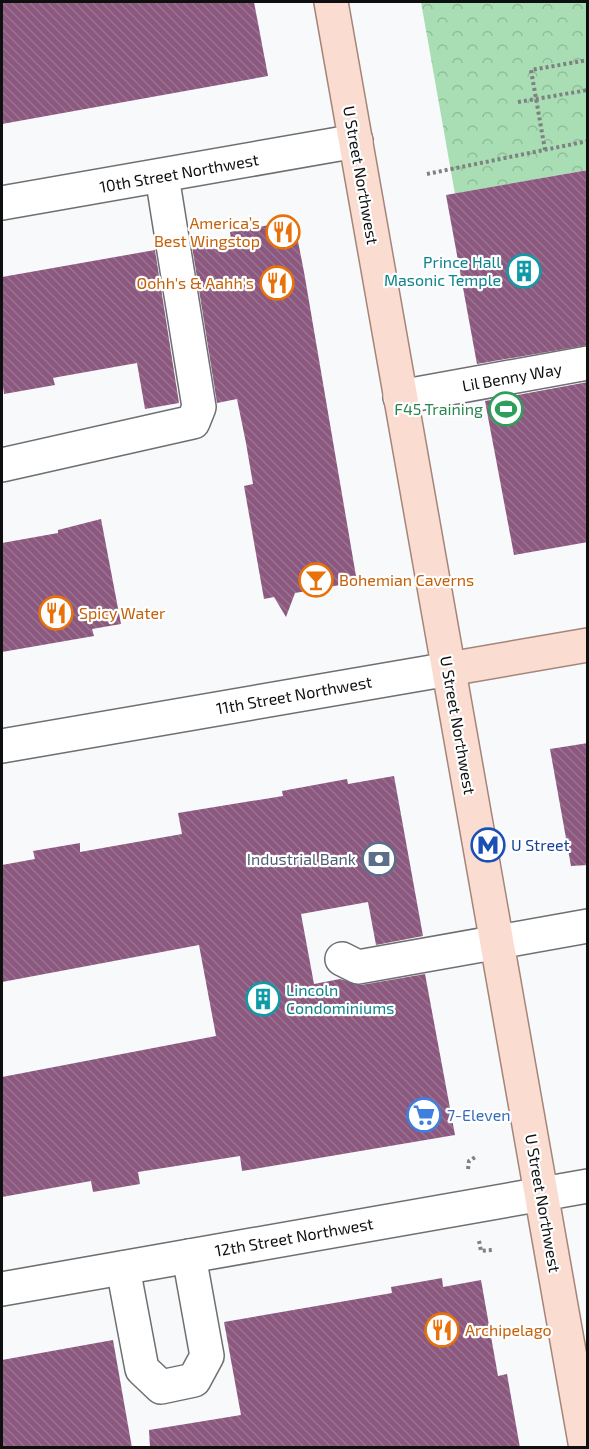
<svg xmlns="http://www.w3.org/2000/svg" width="589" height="1449" font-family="'Exo 2',sans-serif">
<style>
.park{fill:url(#park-crowns)}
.building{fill:url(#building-back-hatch)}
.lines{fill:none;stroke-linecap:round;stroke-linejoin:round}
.minor-casing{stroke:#6d6f71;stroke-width:36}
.major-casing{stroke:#a58579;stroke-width:36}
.path{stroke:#7e8081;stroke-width:4;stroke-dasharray:3 3;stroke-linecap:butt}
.minor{stroke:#fff;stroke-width:33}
.major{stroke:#fadcd1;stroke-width:33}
.labels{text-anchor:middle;stroke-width:4.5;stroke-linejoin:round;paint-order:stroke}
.street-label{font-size:16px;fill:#0e0f0f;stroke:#fff}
.food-label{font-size:16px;fill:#c56008;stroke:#fff;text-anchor:start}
.culture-label{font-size:16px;fill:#0d838f;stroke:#fff;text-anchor:end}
.leisure-label{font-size:16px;fill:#27864d;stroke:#fff;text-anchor:end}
.transit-label{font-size:16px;fill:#164399;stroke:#fff;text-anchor:start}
.service-label{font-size:16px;fill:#4e5e75;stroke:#fff;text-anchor:end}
.shop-label{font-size:16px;fill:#366cbe;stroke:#fff;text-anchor:start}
</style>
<defs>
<pattern id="park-crowns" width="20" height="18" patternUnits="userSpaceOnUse" patternTransform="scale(1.5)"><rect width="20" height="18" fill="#a9deb5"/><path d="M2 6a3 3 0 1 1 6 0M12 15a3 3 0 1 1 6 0" fill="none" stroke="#90bd9a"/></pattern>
<pattern id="building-back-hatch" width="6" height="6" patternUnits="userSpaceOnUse" patternTransform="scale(1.5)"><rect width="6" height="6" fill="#8c5880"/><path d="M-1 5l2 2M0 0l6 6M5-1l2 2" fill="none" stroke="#997490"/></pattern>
</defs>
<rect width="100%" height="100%" fill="#f7f9fb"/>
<path class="park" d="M421,2H587V170L455,194Z"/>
<g class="building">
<path d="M2,2H254L268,76L2,124Z"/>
<path d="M588,170V345L477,364L446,195Z"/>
<path d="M286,222L287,228L295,226L304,272L357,582L295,593L286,617L274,597L264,599L244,486L253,484L246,443L237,399L217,403L192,246L231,239L230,232Z"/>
<path d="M155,250L179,403L145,409L137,363L58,377L53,378L55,385L4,394L2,378V277Z"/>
<path d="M588,382V542L514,555L485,401Z"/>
<path d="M101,519L121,624L92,629L94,636L2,652V543L58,533V530Z"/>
<path d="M588,743V865L571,866L550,749Z"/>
<path d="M394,776L423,936L376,945L368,902L301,914L314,984L340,979L361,985L425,974L455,1135L242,1171L240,1156L138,1172L140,1184L93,1192L91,1181L2,1197V1077L216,1036L199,945L2,982V865L35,859L33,851L80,843V852L182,834L178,813L283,796L282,791L347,779L348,784Z"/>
<path d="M442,1278L443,1287L481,1280L498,1376L507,1374L520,1448H150L149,1430L241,1415L224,1322L392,1293L391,1287Z"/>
<path d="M113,1340L132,1448H2V1360Z"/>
</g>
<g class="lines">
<g class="minor-casing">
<g id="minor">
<path d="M2,203L356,141"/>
<path d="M400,397L588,363"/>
<path d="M2,465L193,422L199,407L162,176"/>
<path d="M2,746L449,669"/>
<path d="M342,959L358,967L588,926"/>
<path d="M123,1268L142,1369L161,1387L194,1380L207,1356L189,1256"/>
<path d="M2,1289L588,1186"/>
</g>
</g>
<g class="major-casing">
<g id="major">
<path d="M331,2L586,1448"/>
<path d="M449,669L588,645"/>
</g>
</g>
<g class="path">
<path d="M518,102L588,90"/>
<path d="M545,150L531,70L588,60"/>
<path d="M427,174L588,141"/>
<path d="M586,1137H588"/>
<path d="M468,1169L469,1161L477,1156"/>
<path d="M479,1241L481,1251L493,1250"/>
</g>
<use href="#minor" class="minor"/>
<use href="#major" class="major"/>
</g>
<defs>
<g id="restaurant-ring" transform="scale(1.725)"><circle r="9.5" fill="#fff" stroke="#e8710a" stroke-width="1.5"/><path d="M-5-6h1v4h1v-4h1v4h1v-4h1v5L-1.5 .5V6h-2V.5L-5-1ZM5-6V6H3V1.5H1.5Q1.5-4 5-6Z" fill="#e8710a"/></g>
<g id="building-ring" transform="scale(1.725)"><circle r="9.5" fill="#fff" stroke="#0f9aa8" stroke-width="1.5"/><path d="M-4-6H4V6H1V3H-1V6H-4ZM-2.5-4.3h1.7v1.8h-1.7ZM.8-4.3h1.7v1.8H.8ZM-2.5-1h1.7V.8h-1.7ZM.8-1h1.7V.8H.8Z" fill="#0f9aa8"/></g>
<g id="stadium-ring" transform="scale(1.725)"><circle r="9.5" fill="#fff" stroke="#2e9e5b" stroke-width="1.5"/><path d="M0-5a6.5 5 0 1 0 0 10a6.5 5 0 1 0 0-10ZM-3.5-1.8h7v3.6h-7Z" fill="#2e9e5b"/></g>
<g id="bar-ring" transform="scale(1.725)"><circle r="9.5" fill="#fff" stroke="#e8710a" stroke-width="1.5"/><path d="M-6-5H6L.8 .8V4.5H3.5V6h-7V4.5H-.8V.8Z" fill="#e8710a"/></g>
<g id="metro-ring" transform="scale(1.725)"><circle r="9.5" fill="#fff" stroke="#1a4fb4" stroke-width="1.5"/><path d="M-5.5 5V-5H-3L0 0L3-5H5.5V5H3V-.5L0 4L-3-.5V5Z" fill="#1a4fb4"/></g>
<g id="bank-ring" transform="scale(1.725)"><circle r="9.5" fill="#fff" stroke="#5c6f8a" stroke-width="1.5"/><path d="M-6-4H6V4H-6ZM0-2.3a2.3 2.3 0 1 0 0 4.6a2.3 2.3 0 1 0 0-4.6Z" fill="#5c6f8a"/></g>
<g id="supermarket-ring" transform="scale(1.725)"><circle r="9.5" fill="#fff" stroke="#3f7fe0" stroke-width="1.5"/><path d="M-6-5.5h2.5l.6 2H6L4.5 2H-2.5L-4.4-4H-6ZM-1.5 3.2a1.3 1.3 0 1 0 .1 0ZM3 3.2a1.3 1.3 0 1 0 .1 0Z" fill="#3f7fe0"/></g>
</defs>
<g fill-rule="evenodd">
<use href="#restaurant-ring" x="283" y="232"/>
<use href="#building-ring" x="524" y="271"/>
<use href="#restaurant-ring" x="277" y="283"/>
<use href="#stadium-ring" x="506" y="409"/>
<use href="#bar-ring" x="316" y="580"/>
<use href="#restaurant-ring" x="56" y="613"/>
<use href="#metro-ring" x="488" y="845"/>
<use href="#bank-ring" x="379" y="859"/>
<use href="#building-ring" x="263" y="999"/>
<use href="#supermarket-ring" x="424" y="1115"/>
<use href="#restaurant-ring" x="442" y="1330"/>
</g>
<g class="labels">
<g class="street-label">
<text transform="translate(179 173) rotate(-10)" y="6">10th Street Northwest</text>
<text transform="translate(361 175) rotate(80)" y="6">U Street Northwest</text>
<text transform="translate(512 377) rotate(-10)" y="6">Lil Benny Way</text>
<text transform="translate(294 695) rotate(-10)" y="6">11th Street Northwest</text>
<text transform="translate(458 725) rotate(80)" y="6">U Street Northwest</text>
<text transform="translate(543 1203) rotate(80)" y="6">U Street Northwest</text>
<text transform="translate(294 1237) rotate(-10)" y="6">12th Street Northwest</text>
</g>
<g class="food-label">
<text x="260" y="229" text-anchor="end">America’s<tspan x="260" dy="18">Best Wingstop</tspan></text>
<text x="254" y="289" text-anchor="end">Oohh's &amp; Aahh's</text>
<text x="339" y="586">Bohemian Caverns</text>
<text x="79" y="619">Spicy Water</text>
<text x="465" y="1336">Archipelago</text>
</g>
<g class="culture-label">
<text x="501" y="268">Prince Hall<tspan x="501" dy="18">Masonic Temple</tspan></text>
<text x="286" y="996" text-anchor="start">Lincoln<tspan x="286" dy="18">Condominiums</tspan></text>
</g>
<g class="leisure-label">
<text x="483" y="415">F45 Training</text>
</g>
<g class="transit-label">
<text x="511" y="851">U Street</text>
</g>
<g class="service-label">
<text x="356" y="865">Industrial Bank</text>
</g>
<g class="shop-label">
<text x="447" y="1121">7-Eleven</text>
</g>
</g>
<rect width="589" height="1449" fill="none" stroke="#0e0f0f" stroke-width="6"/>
</svg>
